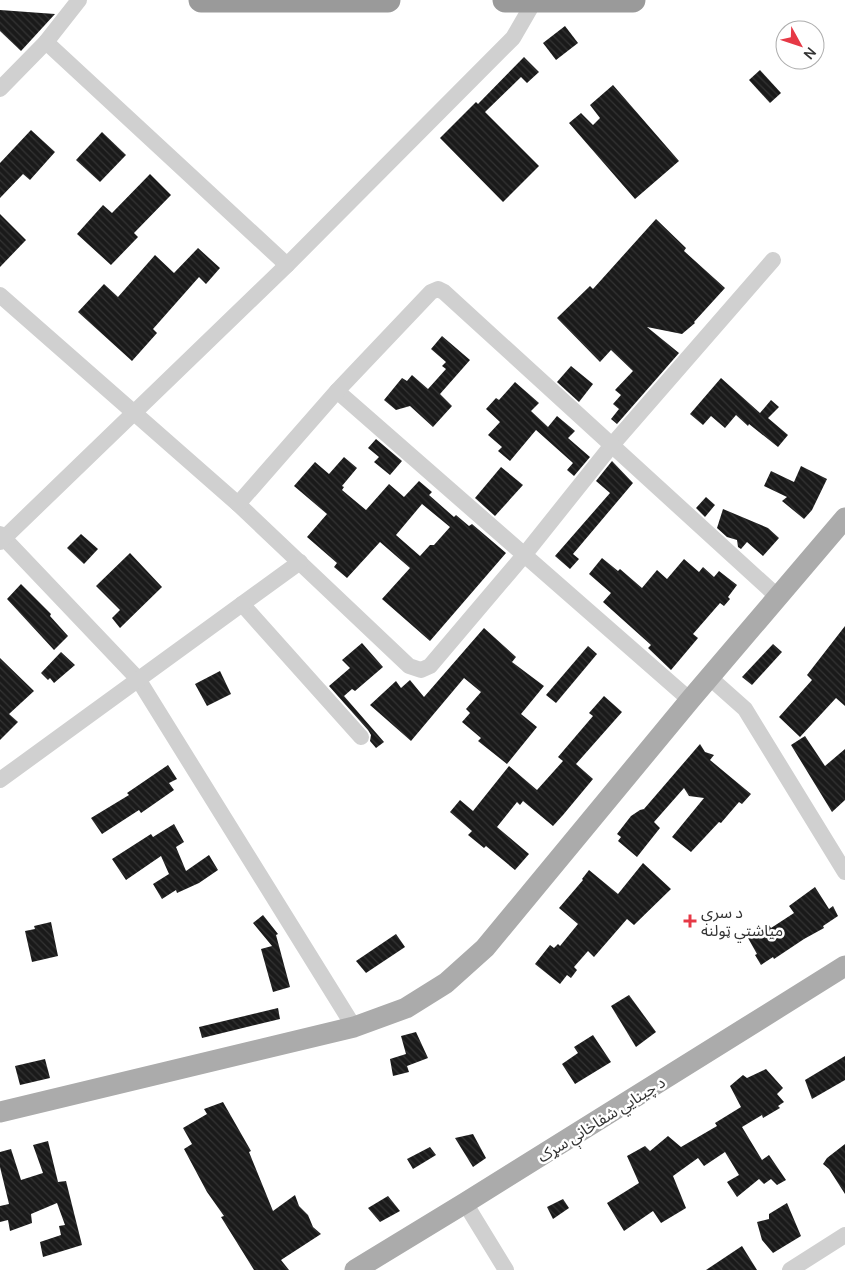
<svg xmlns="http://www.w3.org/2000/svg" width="845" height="1270" font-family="Manrope,'Noto Sans Arabic',sans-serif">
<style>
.building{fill:url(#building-back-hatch);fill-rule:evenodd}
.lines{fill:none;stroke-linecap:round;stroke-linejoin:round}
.minor{stroke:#d0d0d0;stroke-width:16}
.major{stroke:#ababab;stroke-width:21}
.highway{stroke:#9a9a9a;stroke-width:25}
.poi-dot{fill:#e63946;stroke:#fff;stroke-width:2}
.labels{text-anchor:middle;stroke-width:5;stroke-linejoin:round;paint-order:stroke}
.poi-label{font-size:16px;fill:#333;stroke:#fff;text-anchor:start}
.street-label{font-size:16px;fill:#333;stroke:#fff}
</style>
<defs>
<pattern id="building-back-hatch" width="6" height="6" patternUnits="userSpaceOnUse" patternTransform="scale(1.25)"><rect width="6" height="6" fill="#1a1a1a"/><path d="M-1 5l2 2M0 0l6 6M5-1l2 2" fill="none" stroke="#333"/></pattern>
</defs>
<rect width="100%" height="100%" fill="#fff"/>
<g class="building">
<path d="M0,10L55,14L21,51L0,31Z"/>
<path d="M565,26L578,43L556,60L543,43Z"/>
<path d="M524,57L539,72L527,83L521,77L485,112L539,166L503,202L440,138L476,102L478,104Z"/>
<path d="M760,70L781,93L770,103L749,80Z"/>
<path d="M613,85L679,161L635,199L569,123L581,113L593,125L600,118L590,105Z"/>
<path d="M31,130L55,152L30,180L23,174L0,198V163Z"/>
<path d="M102,132L126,155L100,182L76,160Z"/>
<path d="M150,174L171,195L134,233L138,237L111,265L77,234L103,205L112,213Z"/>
<path d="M0,214L26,240L0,267Z"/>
<path d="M656,219L686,248L684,251L725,288L694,322L695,323L682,334L647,327L679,353L617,424L611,419L619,409L613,404L621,395L615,390L633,371L611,350L600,362L557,318L590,286L593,289Z"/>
<path d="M198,248L220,268L206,284L199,277L153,329L157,333L132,361L78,312L104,284L118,297L155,255L174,273Z"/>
<path d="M442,336L470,360L440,394L452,406L433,427L410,406L396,410L384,400L402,378L407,381L412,375L428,389L446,369L442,366L446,362L431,349Z"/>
<path d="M571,366L593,384L579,402L557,382Z"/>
<path d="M721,378L760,413L771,400L779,407L768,418L788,435L778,447L749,424L748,426L736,415L725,428L711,416L703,425L690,414Z"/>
<path d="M515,382L539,403L531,411L548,427L557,416L575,431L568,438L590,457L574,476L567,470L573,463L536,430L510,461L498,451L502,447L488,435L500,422L486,409L496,398L499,400Z"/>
<path d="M376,439L402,461L390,475L374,462L379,457L368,448Z"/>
<path d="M344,457L357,468L342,486L344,487L342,490L366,510L389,484L404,497L419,481L432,492L429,495L454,517L456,515L469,526L472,524L506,553L430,641L382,599L410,568L380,542L347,578L334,567L337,563L307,537L327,514L294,486L315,462L329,474ZM422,504L450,527L434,545H430L420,556L396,535Z"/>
<path d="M612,461L633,483L573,554L579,559L570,569L555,556L610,493L596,481Z"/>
<path d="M801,466L827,479L812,510L804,519L782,501L787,497L764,486L771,471L794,482Z"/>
<path d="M501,467L523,485L495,516L475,498Z"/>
<path d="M706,497L715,505L705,517L696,508Z"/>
<path d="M723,509L768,528L779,538L763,556L747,542L741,549L738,547L737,540L727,537L717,528Z"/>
<path d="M81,534L98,549L84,564L67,548Z"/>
<path d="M130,553L162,587L120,628L112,618L120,610L96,586Z"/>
<path d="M602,558L618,571L620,569L642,588L657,570L667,579L684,559L699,572L703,567L714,577L719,571L737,585L728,597L730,599L724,606L720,603L693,634L698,638L671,670L648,648L651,645L603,602L611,593L589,574Z"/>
<path d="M21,584L51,614L50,616L68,636L54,650L7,599Z"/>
<path d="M845,626V706L836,698L800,737L779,717L812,680L807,675Z"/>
<path d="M484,628L516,657L512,662L544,686L521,714L537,727L507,764L478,741L481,738L462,722L470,713L466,709L481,692L464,678L411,741L370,705L396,681L401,688L410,680L424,697Z"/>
<path d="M362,643L383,667L355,691L352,689L344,696L384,742L376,748L370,741L371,735L368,730L329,686L350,668L342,660Z"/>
<path d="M773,644L782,652L752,685L742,677Z"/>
<path d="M588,646L597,654L556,703L546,695Z"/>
<path d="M61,652L75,665L54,683L50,678L48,680L41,673Z"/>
<path d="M0,658L34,691L9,714L18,722L0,740Z"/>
<path d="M220,671L231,694L207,706L195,684Z"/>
<path d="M604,696L622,712L576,764L593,779L563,815L553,826L523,801L520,805L517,802L497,827L529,854L515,870L486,846L484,848L468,835L472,831L450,812L460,800L473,811L509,766L537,790L563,761L558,757L593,716L589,713Z"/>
<path d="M805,736L825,766L845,749V800L832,812L791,745Z"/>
<path d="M700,744L705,752L714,755L710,760L751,794L742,804L739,802L721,823L719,822L691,852L672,837L704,798L689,796L684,788L654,822L660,828L637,857L618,841L621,837L617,834L631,816L640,810L644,809Z"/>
<path d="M168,765L177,779L169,783L174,790L141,813L139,810L102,834L91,818L129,795L127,793Z"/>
<path d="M174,824L184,842L176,847L186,871L209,855L218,870L199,883L177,893L176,890L162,899L153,884L169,874L161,856L126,880L112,859L151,834L153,837Z"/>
<path d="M643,863L671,889L634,925L627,919L594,957L588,951L574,967L577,970L571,978L567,975L560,984L535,964L550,945L554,948L558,944L560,946L578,924L559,908L583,880L582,879L589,870L618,894Z"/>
<path d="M815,887L829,909L833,906L838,916L823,926L824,928L804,939L774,959L773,957L761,965L755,955L757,954L748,938L768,924L771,928L794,913L789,906Z"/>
<path d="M263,915L278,934L276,935L290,987L273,992L261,949L272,946L253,923Z"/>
<path d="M51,922L58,956L32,962L25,931L35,929L34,926Z"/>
<path d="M396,934L405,947L366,973L356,961Z"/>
<path d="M629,995L656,1032L636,1047L611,1006Z"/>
<path d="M278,1008L280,1019L202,1038L199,1027Z"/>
<path d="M416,1032L428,1058L407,1066L409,1072L393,1076L390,1059L406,1054L401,1036Z"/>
<path d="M593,1035L611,1062L575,1084L562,1064L578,1053L574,1047Z"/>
<path d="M845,1056V1080L812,1099L805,1080Z"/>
<path d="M45,1059L50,1078L20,1085L15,1066Z"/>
<path d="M766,1069L783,1088L777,1094L784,1102L778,1106L780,1108L763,1118L762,1115L742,1127L762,1160L769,1155L786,1180L777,1185L771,1179L764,1184L759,1179L737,1197L727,1182L739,1175L725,1152L704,1166L698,1158L673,1176L686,1208L661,1223L653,1211L624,1231L607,1203L639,1183L627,1156L645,1146L650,1151L668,1136L681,1147L717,1126L715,1123L741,1107L730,1086L743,1075L747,1078Z"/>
<path d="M223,1102L251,1151L249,1152L273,1211L295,1195L299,1206L308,1215L313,1227L321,1234L281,1260L289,1270H254L221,1217L224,1216L207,1192L184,1149L192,1144L183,1128L207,1114L204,1109Z"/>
<path d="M473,1134L486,1158L473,1167L455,1138Z"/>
<path d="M48,1141L58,1182L66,1181L82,1245L43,1257L40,1242L61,1235L59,1226L65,1225L57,1203L31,1214L32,1223L10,1231L8,1220L0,1222V1206L9,1204L0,1167V1152L11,1149L21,1180L43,1173L33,1145Z"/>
<path d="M845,1144V1194L829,1169L823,1164L827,1158Z"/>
<path d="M430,1147L436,1155L413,1169L407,1159Z"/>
<path d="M388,1196L400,1211L380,1222L368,1208Z"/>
<path d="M563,1199L569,1208L553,1219L547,1207Z"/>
<path d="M787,1203L801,1236L773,1253L762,1240L757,1222L769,1219V1214Z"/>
<path d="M742,1246L757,1270H706Z"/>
</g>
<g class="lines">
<g class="minor">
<path d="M46,42L287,265"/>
<path d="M0,89L46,42L79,0"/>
<path d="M0,295L238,504L409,666L421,670L430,666L525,554L612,445L773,260"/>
<path d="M337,391L690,700"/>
<path d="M238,504L337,391L431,292L438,289L444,292L778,597"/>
<path d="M0,534L138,679L354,1027"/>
<path d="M0,542L287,265L513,38L535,0"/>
<path d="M242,604L361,737"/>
<path d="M709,677L745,709L845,872"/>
<path d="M0,780L300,562"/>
<path d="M465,1203L506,1270"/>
<path d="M790,1270L845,1235"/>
</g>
<g class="major">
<path d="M0,1112L354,1027L406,1008L446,983L485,948L690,700L845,518"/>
<path d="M355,1270L465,1203L845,966"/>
</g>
<g class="highway">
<path d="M201,0H388"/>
<path d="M505,0H633"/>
</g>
</g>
<path class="poi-dot" d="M687.5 913.5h5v5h5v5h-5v5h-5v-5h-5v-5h5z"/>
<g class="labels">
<g class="poi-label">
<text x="701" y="918">د سرې<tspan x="701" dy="18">مياشتي ټولنه</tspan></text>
</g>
<g class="street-label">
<text transform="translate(601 1119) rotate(-32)" y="6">د چينايي شفاخانې سړک</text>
</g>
</g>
<g transform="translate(800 45) rotate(130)"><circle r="24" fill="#ffffff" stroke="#adadad"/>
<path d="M0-4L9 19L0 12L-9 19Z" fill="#e63946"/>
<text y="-8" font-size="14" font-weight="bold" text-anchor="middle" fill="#333333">N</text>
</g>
</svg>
